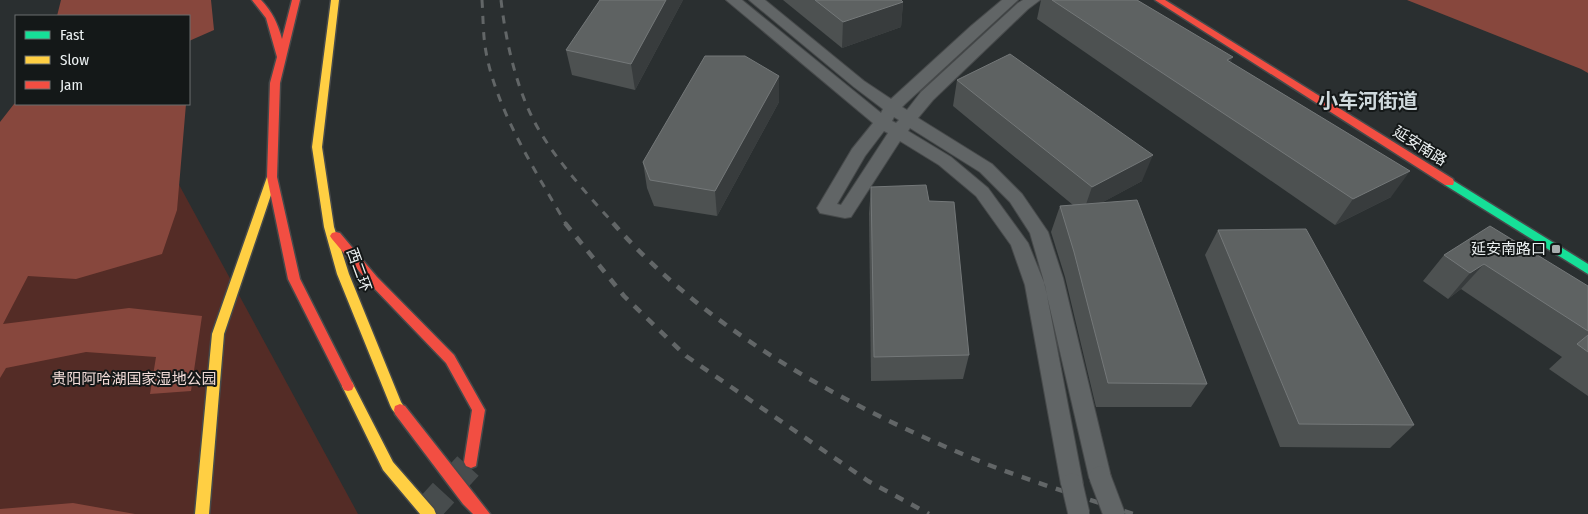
<svg xmlns="http://www.w3.org/2000/svg" width="1588" height="514" font-family="'Fira Sans Condensed','Noto Sans SC',sans-serif">
<style>
.green{fill:#542c26}
.forest{fill:#87473d}
.lines{fill:none;stroke-linecap:round;stroke-linejoin:round}
.secondary-tunnel{stroke:#474c4d;stroke-width:29;stroke-dasharray:29 14;stroke-linecap:butt}
.street-casing{stroke:#474a4b;stroke-width:2}
.fast-casing{stroke:#474a4b;stroke-width:3}
.slow-casing{stroke:#474a4b;stroke-width:3}
.jam-casing{stroke:#474a4b;stroke-width:3}
.street{fill:#616566;fill-rule:evenodd}
.fast{fill:#16e098;fill-rule:evenodd}
.slow{fill:#ffcf43;fill-rule:evenodd}
.jam{fill:#f24e42;fill-rule:evenodd}
.rail-far1{stroke:#626667;stroke-width:3;stroke-dasharray:8 8;stroke-linecap:butt}
.rail{stroke:#626667;stroke-width:4.5;stroke-dasharray:9 9;stroke-linecap:butt}
.street-bridge-casing{stroke:#474a4b;stroke-width:23;stroke-linecap:butt}
.street-bridge{stroke:#616566;stroke-width:21}
.wall{fill:#4d5151}
.shaded-wall{fill:#383c3d}
.building{fill:#5e6262;stroke:#747879}
.poi-dot{fill:#a7acad;stroke:#141818;stroke-width:2}
.labels{text-anchor:middle;stroke-width:4;stroke-linejoin:round;paint-order:stroke}
.street-label{font-size:15px;fill:#ebf0f1;stroke:#141818}
.poi-label{font-size:15px;fill:#ebf0f1;stroke:#141818;text-anchor:end}
.park-label{font-size:15px;fill:#f1dad6;stroke:#141818}
.district-label{font-size:20px;font-weight:bold;fill:#cfd9dc;stroke:#141818}
</style>
<rect width="100%" height="100%" fill="#2a2f30"/>
<path class="green" d="M158,146L358,514H0V147Z"/>
<g class="forest">
<path d="M61,0H211L214,30L189,41V16H57Z"/>
<path d="M1407,0H1588V73L1581,69Z"/>
<path d="M16,103L186,104L177,210L162,254L76,279L28,276L3,324L129,308L202,316L191,391L150,394L156,357L86,352L6,368L0,378V122L14,104Z"/>
<path d="M73,503L135,514H0V509Z"/>
</g>
<g class="lines">
<path class="secondary-tunnel" d="M424,514L468,466"/>
<g class="street-casing">
<path id="street" d="M726,0H742L881,113L883,109L854,87L749,0H765L864,81L891,99L971,26L1002,0H1018L905,104L902,107L907,110L921,92L1018,3L1023,0H1040L1028,9L933,100L918,118L992,164L1022,194L1048,232L1063,278L1111,477L1108,484L1100,487L1092,484L1089,477L1043,278L1030,233L1010,202L980,172L910,128L908,131L951,157L988,188L1028,243L1045,285L1083,484L1080,491L1072,495L1064,491L1061,484L1025,285L1011,245L976,196L939,165L900,141L851,217L845,218L820,213L817,208L820,203L852,149L873,123ZM894,117L899,120L896,123L892,121ZM884,131L888,133L841,205L837,204L865,156Z"/>
</g>
<g class="fast-casing">
<path id="fast" d="M1449,178L1588,264V274L1445,185L1444,182Z"/>
</g>
<g class="slow-casing">
<g id="slow">
<path d="M331,0H339L322,147L334,227L349,274L401,402L406,410L405,414C397,417 393,412 390,405L337,274L324,227L312,147Z"/>
<path d="M272,173L277,177L224,334L209,514H195L212,334L267,177Z"/>
<path d="M348,381L352,382L393,462L434,509L436,514H420L383,470L342,386L344,382Z"/>
</g>
</g>
<g class="jam-casing">
<g id="jam">
<path d="M252,0H261C272,11 278,24 282,39L292,0H300L280,83L277,177L300,279L354,386L352,390L348,391L344,390L288,279L267,177L270,83L277,57L266,18Z"/>
<path d="M1155,0H1165L1453,179L1454,182L1453,185H1445Z"/>
<path d="M336,232L340,233L377,277L454,355L485,410L476,466L471,468L466,466L464,462L472,410L446,363L369,283L332,239L330,236L332,233Z"/>
<path d="M400,404L405,406L490,514H473L463,504L395,414L394,410L395,406Z"/>
</g>
</g>
<use href="#street" class="street"/>
<use href="#fast" class="fast"/>
<use href="#slow" class="slow"/>
<use href="#jam" class="jam"/>
<g class="rail-far1">
<path d="M482,0C483,15 483,31 485,46C494,107 536,172 566,224"/>
<path d="M501,0C506,44 518,97 542,135C562,167 589,196 614,224"/>
</g>
<g class="rail">
<path d="M565,223L624,296L686,356L868,481L929,514"/>
<path d="M613,223C711,335 853,410 989,465C1036,483 1085,498 1133,514"/>
</g>
<g class="street-bridge-casing">
<g id="street-bridge">
<path d="M1100,477L1114,514"/>
<path d="M1072,484L1079,514"/>
</g>
</g>
<use href="#street-bridge" class="street-bridge"/>
</g>
<g class="wall">
<path d="M683,0L635,90L572,75L566,50Z"/>
<path d="M783,0H901L903,2L901,27L842,48Z"/>
<path d="M1041,0H1137L1231,62L1391,197L1335,225L1037,19Z"/>
<path d="M779,76V102L717,216L654,206L647,188L643,162Z"/>
<path d="M957,80L1142,181L1101,203L1207,384L1191,407H1096L1065,277L1051,232L1060,206L1073,205L953,106Z"/>
<path d="M871,187L929,201L969,355L963,379L871,381L869,213Z"/>
<path d="M1218,230L1414,425L1390,448L1280,447L1205,255Z"/>
<path d="M1444,255L1588,286V396L1549,369L1562,357L1461,289L1448,299L1423,281Z"/>
</g>
<g class="shaded-wall">
<path d="M666,0H683L635,90L631,64Z"/>
<path d="M903,2L901,27L842,48L843,22Z"/>
<path d="M1233,57L1221,83L1227,60Z"/>
<path d="M779,76V102L717,216L715,191Z"/>
<path d="M1153,155L1142,181L1083,213L1092,187Z"/>
<path d="M1410,171L1391,197L1335,225L1353,199Z"/>
<path d="M1484,264L1461,289L1448,299L1470,273Z"/>
</g>
<g class="building">
<path d="M600,0H666L631,64L566,50Z"/>
<path d="M815,0H901L903,2L843,22Z"/>
<path d="M1052,0H1137L1233,57L1227,60L1410,171L1353,199Z"/>
<path d="M1010,54L1153,155L1092,187L957,80Z"/>
<path d="M705,56H745L779,76L715,191L650,180L643,162Z"/>
<path d="M926,185L929,201L954,202L969,355L874,357L871,187Z"/>
<path d="M1137,200L1207,384L1108,383L1074,252L1060,206Z"/>
<path d="M1490,226L1588,286V331L1484,264L1470,273L1444,255Z"/>
<path d="M1306,229L1414,425L1299,424L1218,230Z"/>
<path d="M1588,335V352L1577,344Z"/>
</g>
<rect class="poi-dot" x="1551" y="244" width="10" height="10" rx="2.5"/>
<g class="labels">
<g class="street-label">
<text transform="translate(1420 146) rotate(32)" y="5">延安南路</text>
<text transform="translate(359 270) rotate(70)" y="5">西二环</text>
</g>
<g class="poi-label">
<text x="1546" y="254">延安南路口</text>
</g>
<g class="park-label">
<text x="134" y="384">贵阳阿哈湖国家湿地公园</text>
</g>
<g class="district-label">
<text x="1368" y="108">小车河街道</text>
</g>
</g>
<rect x="15" y="15" width="175" height="90" fill="#141818" stroke="#6a6e6f"/>
<rect x="25" y="31" width="25" height="8" fill="#16e098" stroke="#6a6e6f"/>
<text x="60" y="40" font-size="15" fill="#ebf0f1">Fast</text>
<rect x="25" y="56" width="25" height="8" fill="#ffcf43" stroke="#6a6e6f"/>
<text x="60" y="65" font-size="15" fill="#ebf0f1">Slow</text>
<rect x="25" y="81" width="25" height="8" fill="#f24e42" stroke="#6a6e6f"/>
<text x="60" y="90" font-size="15" fill="#ebf0f1">Jam</text>
</svg>
